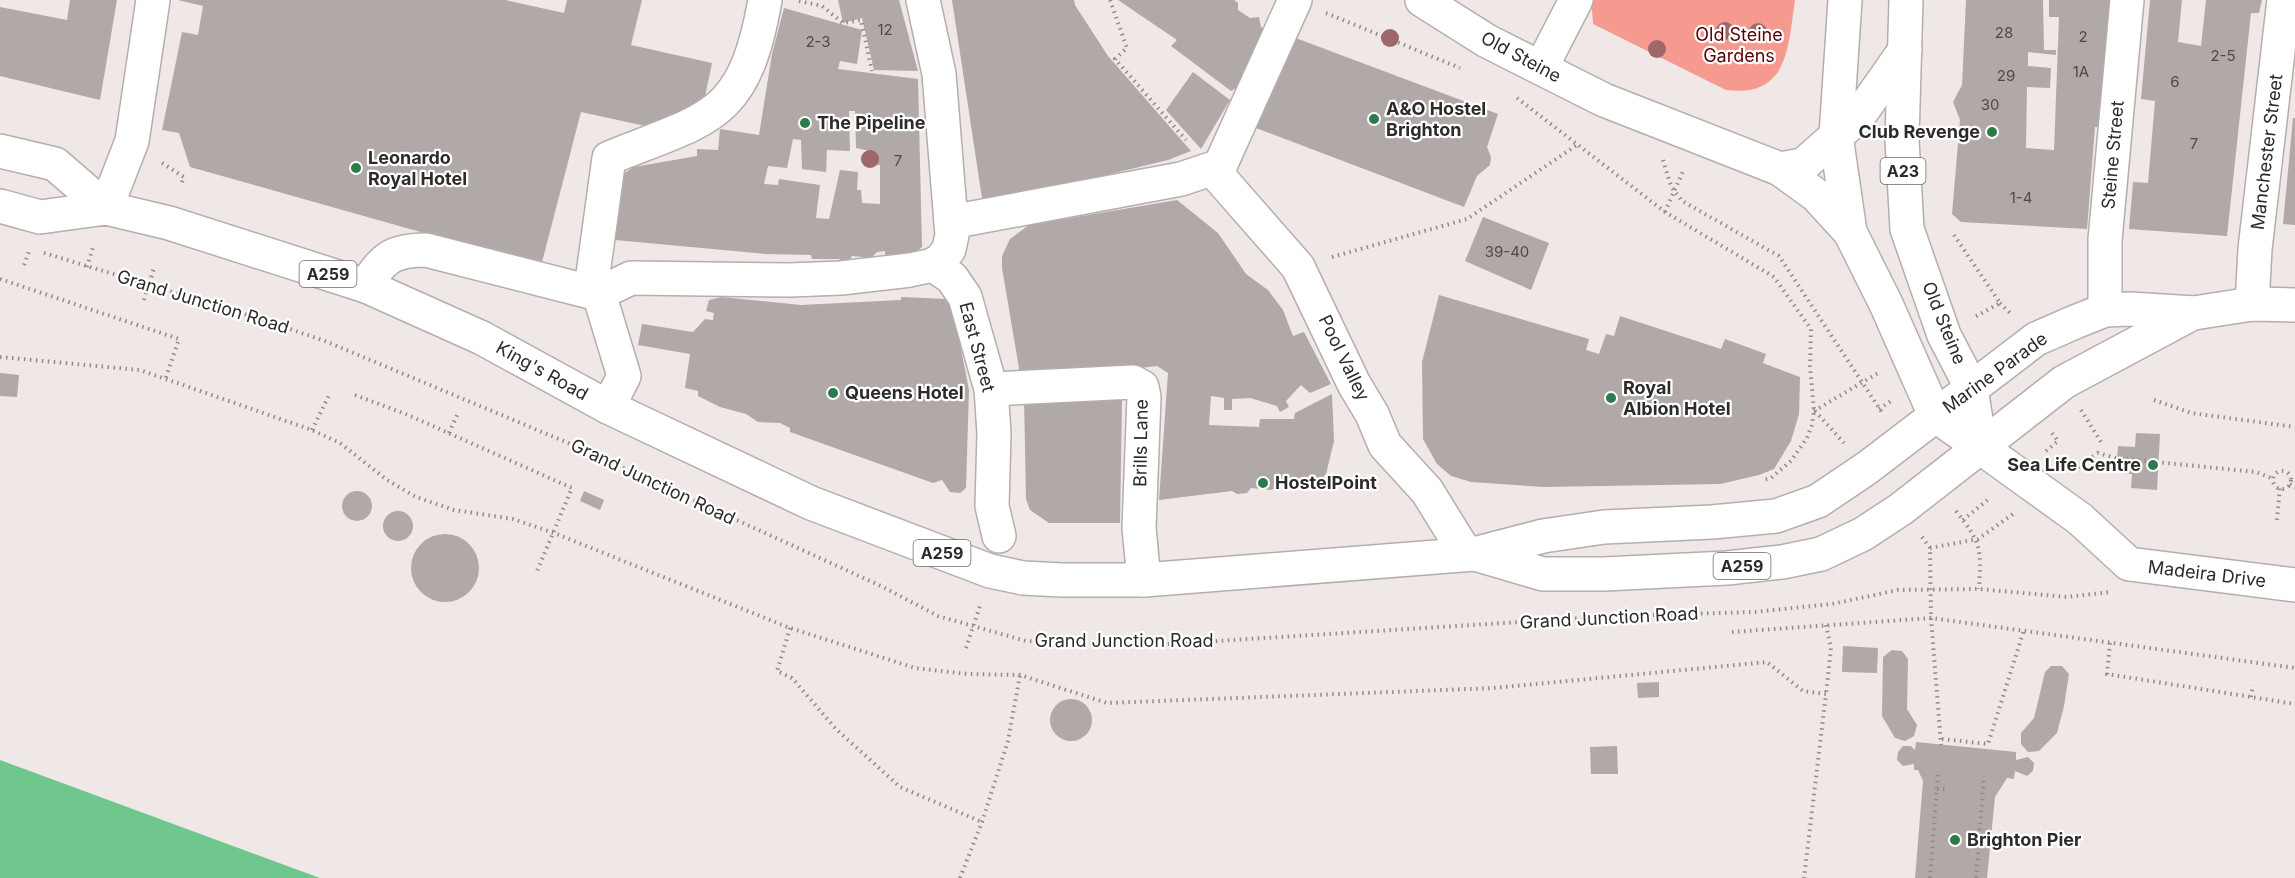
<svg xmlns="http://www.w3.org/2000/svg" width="2295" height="878" font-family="Inter,sans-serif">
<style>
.green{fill:#f69a90}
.water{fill:#6fc78e}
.building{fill:#b0a9a8;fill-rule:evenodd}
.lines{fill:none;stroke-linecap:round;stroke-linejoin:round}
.minor-casing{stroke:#b5aead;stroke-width:36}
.major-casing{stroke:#b5aead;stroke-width:36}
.highway-casing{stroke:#b5aead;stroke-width:36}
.path{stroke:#908b8a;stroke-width:4;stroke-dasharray:1.5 4.5;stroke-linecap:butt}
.minor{stroke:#fff;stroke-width:33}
.major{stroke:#fff;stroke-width:33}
.highway{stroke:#fff;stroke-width:33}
.tree{fill:#9c686a}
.poi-dot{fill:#2b7b4c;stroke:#fff;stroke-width:2}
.labels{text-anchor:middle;stroke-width:4.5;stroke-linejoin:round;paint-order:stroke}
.number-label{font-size:15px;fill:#4e4a4a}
.shield{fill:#fff;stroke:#6c6b6a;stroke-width:1.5}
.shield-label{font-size:16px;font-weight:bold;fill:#2d2b2a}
.park-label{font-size:18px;fill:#590004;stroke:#fff}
.street-label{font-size:18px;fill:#2d2b2a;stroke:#fff}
.poi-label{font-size:18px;font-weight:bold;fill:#2d2b2a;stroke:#fff;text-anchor:start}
</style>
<rect width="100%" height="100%" fill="#efe8e7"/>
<path class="green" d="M1586,0H1795C1788,46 1789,98 1726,90L1593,24L1592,10Z"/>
<path class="water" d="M0,760L320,878H0Z"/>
<g class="building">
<path d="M70,0H117L100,100L0,76V7L67,20Z"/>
<path d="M178,0H505L564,13L567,0H642L631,45L712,63L703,106L692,104L689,122L668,131L581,112L541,266L190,167L179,133L162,130L182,32L198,35L203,6Z"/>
<path d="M838,0H899L918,71L874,70L862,18L843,23Z"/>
<path d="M952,0H1074L1075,5L1108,56L1191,151L1168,160L983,205Z"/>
<path d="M1118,0H1234L1238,3V10L1250,18L1259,17L1261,27L1266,30L1238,87L1231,91L1171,46L1177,40Z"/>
<path d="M1966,0H2043L2044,50H2056V55L2028,52V66L2051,68L2050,88L2027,87L2026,148L2054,150L2059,17H2049V0H2112L2099,127H2095L2087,229L1961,222L1952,214L1960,120L1953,102L1962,85Z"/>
<path d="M2150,0H2182L2178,42L2201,46L2206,0H2262L2259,13H2251L2227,236L2129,229L2133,182L2148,183L2155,101L2141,99Z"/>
<path d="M784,8L862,30L857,64L840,61L838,69L918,79L922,247L915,253L885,255V251L877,252L871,258L852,256L848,262H841L839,259H812L811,255L766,254L615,240L623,174L634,167L697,156V149L718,150L720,129L759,135L772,54ZM849,111H855L856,148L874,152L875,165H880V204L862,203L861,190H857L858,172L840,170L829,219L816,218L820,185L779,179L778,185L764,184L768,166L787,168L793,139L801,140L802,169L826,172L827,150L850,151Z"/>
<path d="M1293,37L1498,114L1487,147L1491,157L1490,165L1477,176L1464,207L1248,125Z"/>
<path d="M1193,72L1230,100L1201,149L1166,110Z"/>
<path d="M2293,118H2295V225L2283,224Z"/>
<path d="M1177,200L1218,233L1246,274L1268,290L1283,310L1293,336L1304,332L1331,384L1310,393L1301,385L1286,401L1289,407L1280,412L1277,406L1250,398L1232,399V410H1224V398L1211,396L1209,425L1259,427L1260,419H1294L1295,413L1332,394L1334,441L1326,474L1319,482L1310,485L1287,483L1271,490L1251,488L1247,493L1237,494L1232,491L1159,500L1168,373L1157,366L1079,375L1020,374L1002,268V256L1010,239L1029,225Z"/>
<path d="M1483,217L1549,243L1531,290L1465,261Z"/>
<path d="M1439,295L1589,339L1586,350L1599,354L1606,334L1614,336L1620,316L1721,349L1725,339L1766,354L1763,363L1800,377L1799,414L1791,441L1774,469L1759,475L1720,484L1543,487L1471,482L1451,476L1437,464L1423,439L1422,362Z"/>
<path d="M721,297L801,305L901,300V297L947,299L952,303L969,390L966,488L960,493L950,492L942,480L933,483L790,432V428L780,423L758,422L746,414L720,407L698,396V391L685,388L690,354L638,345L642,324L693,332L705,319L713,320L714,313L706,311L709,300Z"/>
<path d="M0,373L19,375L17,397L0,396Z"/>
<path d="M1024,397L1122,400L1120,523H1049L1030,510L1026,499Z"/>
<path d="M2136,433L2160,434L2157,490L2131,488L2132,474L2116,472L2118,446L2135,447Z"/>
<path d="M584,491L604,500L600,510L580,501Z"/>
<circle cx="357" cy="506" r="15"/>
<circle cx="398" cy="526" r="15"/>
<circle cx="445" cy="568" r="34"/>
<path d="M1843,646L1878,648L1877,673L1842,672Z"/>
<path d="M1892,650L1902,651L1908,659L1907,709L1917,725L1914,736L1905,741L1895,738L1882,716L1883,657Z"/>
<path d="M2051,666H2062L2069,674L2064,706L2057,733L2039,751L2028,752L2021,744V733L2034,718L2045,672Z"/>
<path d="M1659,682V697L1638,698L1637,683Z"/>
<circle cx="1071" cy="720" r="21"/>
<path d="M1916,742L2016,752V760L2028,757L2034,763L2033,771L2027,776L2015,771L2014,779L2007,778L1995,797L1987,878H1915L1923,781L1918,770H1914V764L1903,766L1897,760L1898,752L1903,746H1911L1915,750Z"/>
<path d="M1617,746L1618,774H1591L1590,747Z"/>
</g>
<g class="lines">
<g class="minor-casing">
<g id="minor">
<path d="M1295,0L1220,166V178L1298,267L1354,384L1372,414L1385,445L1427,491L1466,554"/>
<path d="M1541,68L1576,0"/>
<path d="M106,208L132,141L153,0"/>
<path d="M951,222L1181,179L1220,166"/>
<path d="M933,265L952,278L965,297L991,389L994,433L992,506L999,536"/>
<path d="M366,286C382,258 393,250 426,250L598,294L631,278L790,280L841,278L910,270L933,265L942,259L949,249L952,235L939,74L923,0"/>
<path d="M2252,304L2255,249L2284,0"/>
<path d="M2105,310V240L2127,0"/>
<path d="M991,389L1133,382L1142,387L1144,397L1139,528L1144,580"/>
<path d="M608,407L624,376L593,274L609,158C711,117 744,119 765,0"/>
<path d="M1980,447L2080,519L2129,564L2295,585"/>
</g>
</g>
<g class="major-casing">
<g id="major">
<path d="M1422,0L1487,41L1604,100L1780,169L1816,195L1850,232"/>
<path d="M0,151L55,164L106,208"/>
<path d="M1780,169L1803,165L1858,117L1905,50"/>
<path d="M0,206L40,217L106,208L169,223L366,286L482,338L608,407L811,503L990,571L1023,578L1062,580H1144L1474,554L1543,536L1604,527L1712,522L1776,516L1818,501L1867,468L2036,339L2075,322L2105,310L2130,309L2194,313L2252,304L2295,305"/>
<path d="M1475,554L1543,574H1604L1727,568L1782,562L1821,554L1863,534L1901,509L2064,382L2193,313"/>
</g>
</g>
<g class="highway-casing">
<g id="highway">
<path d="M1845,0L1836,136L1850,232L1886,304L1935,415L1980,447"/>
<path d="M1906,0L1902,140L1907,229L1944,335L1971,387L1980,447"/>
</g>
</g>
<g class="path">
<path d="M1110,0L1127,48L1115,59L1186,140"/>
<path d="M799,1L822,6L843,23L861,20L872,71"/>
<path d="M1326,13L1460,68"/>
<path d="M1517,98L1665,212L1774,277L1811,329L1810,366L1814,411L1812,425L1807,438L1791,461L1771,478L1763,480"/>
<path d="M1663,160L1671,186L1682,201L1779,256L1883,414"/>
<path d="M162,163L184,177L181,185"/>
<path d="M1665,212L1684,169"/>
<path d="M1954,235L2000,303L1973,318"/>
<path d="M44,253L261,319L325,341L573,445L883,587L938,616L1026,641L1152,645L1616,616L1754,612L1832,604L1898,590L1979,589L2067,597L2110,592"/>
<path d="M1332,257L1467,219L1577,145"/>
<path d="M24,265L30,249"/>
<path d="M87,267L94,244"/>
<path d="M0,279L179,339L165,380"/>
<path d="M144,300L154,268"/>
<path d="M2000,303L2012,315"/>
<path d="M0,357L140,370L312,430L340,443L387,480L416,497L454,510L513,519L554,533L790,628L915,668L967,674L1020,675L1107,703L1494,688L1767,662L1803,691L1826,694L1804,878"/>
<path d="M355,395L408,415L572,488L537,571"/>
<path d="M2154,400L2191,413L2295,427"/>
<path d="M1879,409L1891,401"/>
<path d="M2081,410L2101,442"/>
<path d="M1814,411L1878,373"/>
<path d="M1815,411L1844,443"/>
<path d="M312,430L330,393"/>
<path d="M449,433L458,413"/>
<path d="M2046,451L2058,441L2052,433"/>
<path d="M2073,471L2098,453L2116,458L2256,472L2274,479"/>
<circle cx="2282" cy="480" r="9"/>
<path d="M2290,484L2295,488"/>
<path d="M1956,511C1982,544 1981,548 1979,589"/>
<path d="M1963,520L1990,498"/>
<path d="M2277,520L2280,488"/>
<path d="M1922,537L1930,548L1931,618L1941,745"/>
<path d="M1930,548L1978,539L2013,514"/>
<path d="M1826,625L1831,648L1826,694"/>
<path d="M790,628L777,671L792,678L836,729L900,787L982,822"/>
<path d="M1732,632L1931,618L2295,668"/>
<path d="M2110,643L2107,674L2295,704"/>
<path d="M966,648L981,603"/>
<path d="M2251,697L2253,685"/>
<path d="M1942,739L1988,744L2024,630"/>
<path d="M1937,789H1949"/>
<path d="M960,878L982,822L1008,741L1020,675"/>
<path d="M1930,878L1938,772"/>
<path d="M1976,878L1984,776"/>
</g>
<use href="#minor" class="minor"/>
<use href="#major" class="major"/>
<use href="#highway" class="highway"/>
</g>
<g class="tree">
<circle cx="1725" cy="31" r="9"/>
<circle cx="1758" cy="32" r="9"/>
<circle cx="1390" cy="38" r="9"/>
<circle cx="1657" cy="49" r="9"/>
<circle cx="870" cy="159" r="9"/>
</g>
<g class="poi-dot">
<circle cx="1374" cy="119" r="6"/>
<circle cx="805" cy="123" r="6"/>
<circle cx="1992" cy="132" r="6"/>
<circle cx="356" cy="168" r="6"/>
<circle cx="833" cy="393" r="6"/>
<circle cx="1611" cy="398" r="6"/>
<circle cx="2153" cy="465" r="6"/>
<circle cx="1263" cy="483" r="6"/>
<circle cx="1955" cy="840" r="6"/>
</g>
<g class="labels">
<g class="number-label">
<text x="885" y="35">12</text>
<text x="2004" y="38">28</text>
<text x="2083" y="42">2</text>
<text x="818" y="47">2-3</text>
<text x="2223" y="61">2-5</text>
<text x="2081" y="77">1A</text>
<text x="2006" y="81">29</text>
<text x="2175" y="87">6</text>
<text x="1990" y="110">30</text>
<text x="2194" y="149">7</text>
<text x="898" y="166">7</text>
<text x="2021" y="203">1-4</text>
<text x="1507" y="257">39-40</text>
</g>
<g class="shield">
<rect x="1880.5" y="158" width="45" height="26" rx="4.5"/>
<rect x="299.5" y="261" width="57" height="26" rx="4.5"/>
<rect x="913.5" y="540" width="57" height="26" rx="4.5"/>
<rect x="1713.5" y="553" width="57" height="26" rx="4.5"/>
</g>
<g class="shield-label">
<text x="1903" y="177">A23</text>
<text x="328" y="280">A259</text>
<text x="942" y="559">A259</text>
<text x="1742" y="572">A259</text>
</g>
<g class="park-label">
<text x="1739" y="41">Old Steine<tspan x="1739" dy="21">Gardens</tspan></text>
</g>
<g class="street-label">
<text transform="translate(1521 57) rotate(28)" y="6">Old Steine</text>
<text transform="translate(2267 152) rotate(-83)" y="6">Manchester Street</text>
<text transform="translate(2113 155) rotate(-85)" y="6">Steine Street</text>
<text transform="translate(203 302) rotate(17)" y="6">Grand Junction Road</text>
<text transform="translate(1944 323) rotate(68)" y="6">Old Steine</text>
<text transform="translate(977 347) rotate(75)" y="6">East Street</text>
<text transform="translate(1344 358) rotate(64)" y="6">Pool Valley</text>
<text transform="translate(542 371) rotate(29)" y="6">King's Road</text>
<text transform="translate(1995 373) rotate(-36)" y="6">Marine Parade</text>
<text transform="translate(1141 443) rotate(-89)" y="6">Brills Lane</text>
<text transform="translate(653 482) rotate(25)" y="6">Grand Junction Road</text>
<text transform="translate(2207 574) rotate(7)" y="6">Madeira Drive</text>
<text transform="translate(1609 618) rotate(-3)" y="6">Grand Junction Road</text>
<text x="1124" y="647">Grand Junction Road</text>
</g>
<g class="poi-label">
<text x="1386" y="115">A&amp;O Hostel<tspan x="1386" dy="21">Brighton</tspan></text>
<text x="817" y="129">The Pipeline</text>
<text x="1980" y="138" text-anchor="end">Club Revenge</text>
<text x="368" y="164">Leonardo<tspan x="368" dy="21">Royal Hotel</tspan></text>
<text x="1623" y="394">Royal<tspan x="1623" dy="21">Albion Hotel</tspan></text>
<text x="845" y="399">Queens Hotel</text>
<text x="2141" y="471" text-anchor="end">Sea Life Centre</text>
<text x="1275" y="489">HostelPoint</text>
<text x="1967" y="846">Brighton Pier</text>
</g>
</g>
</svg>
